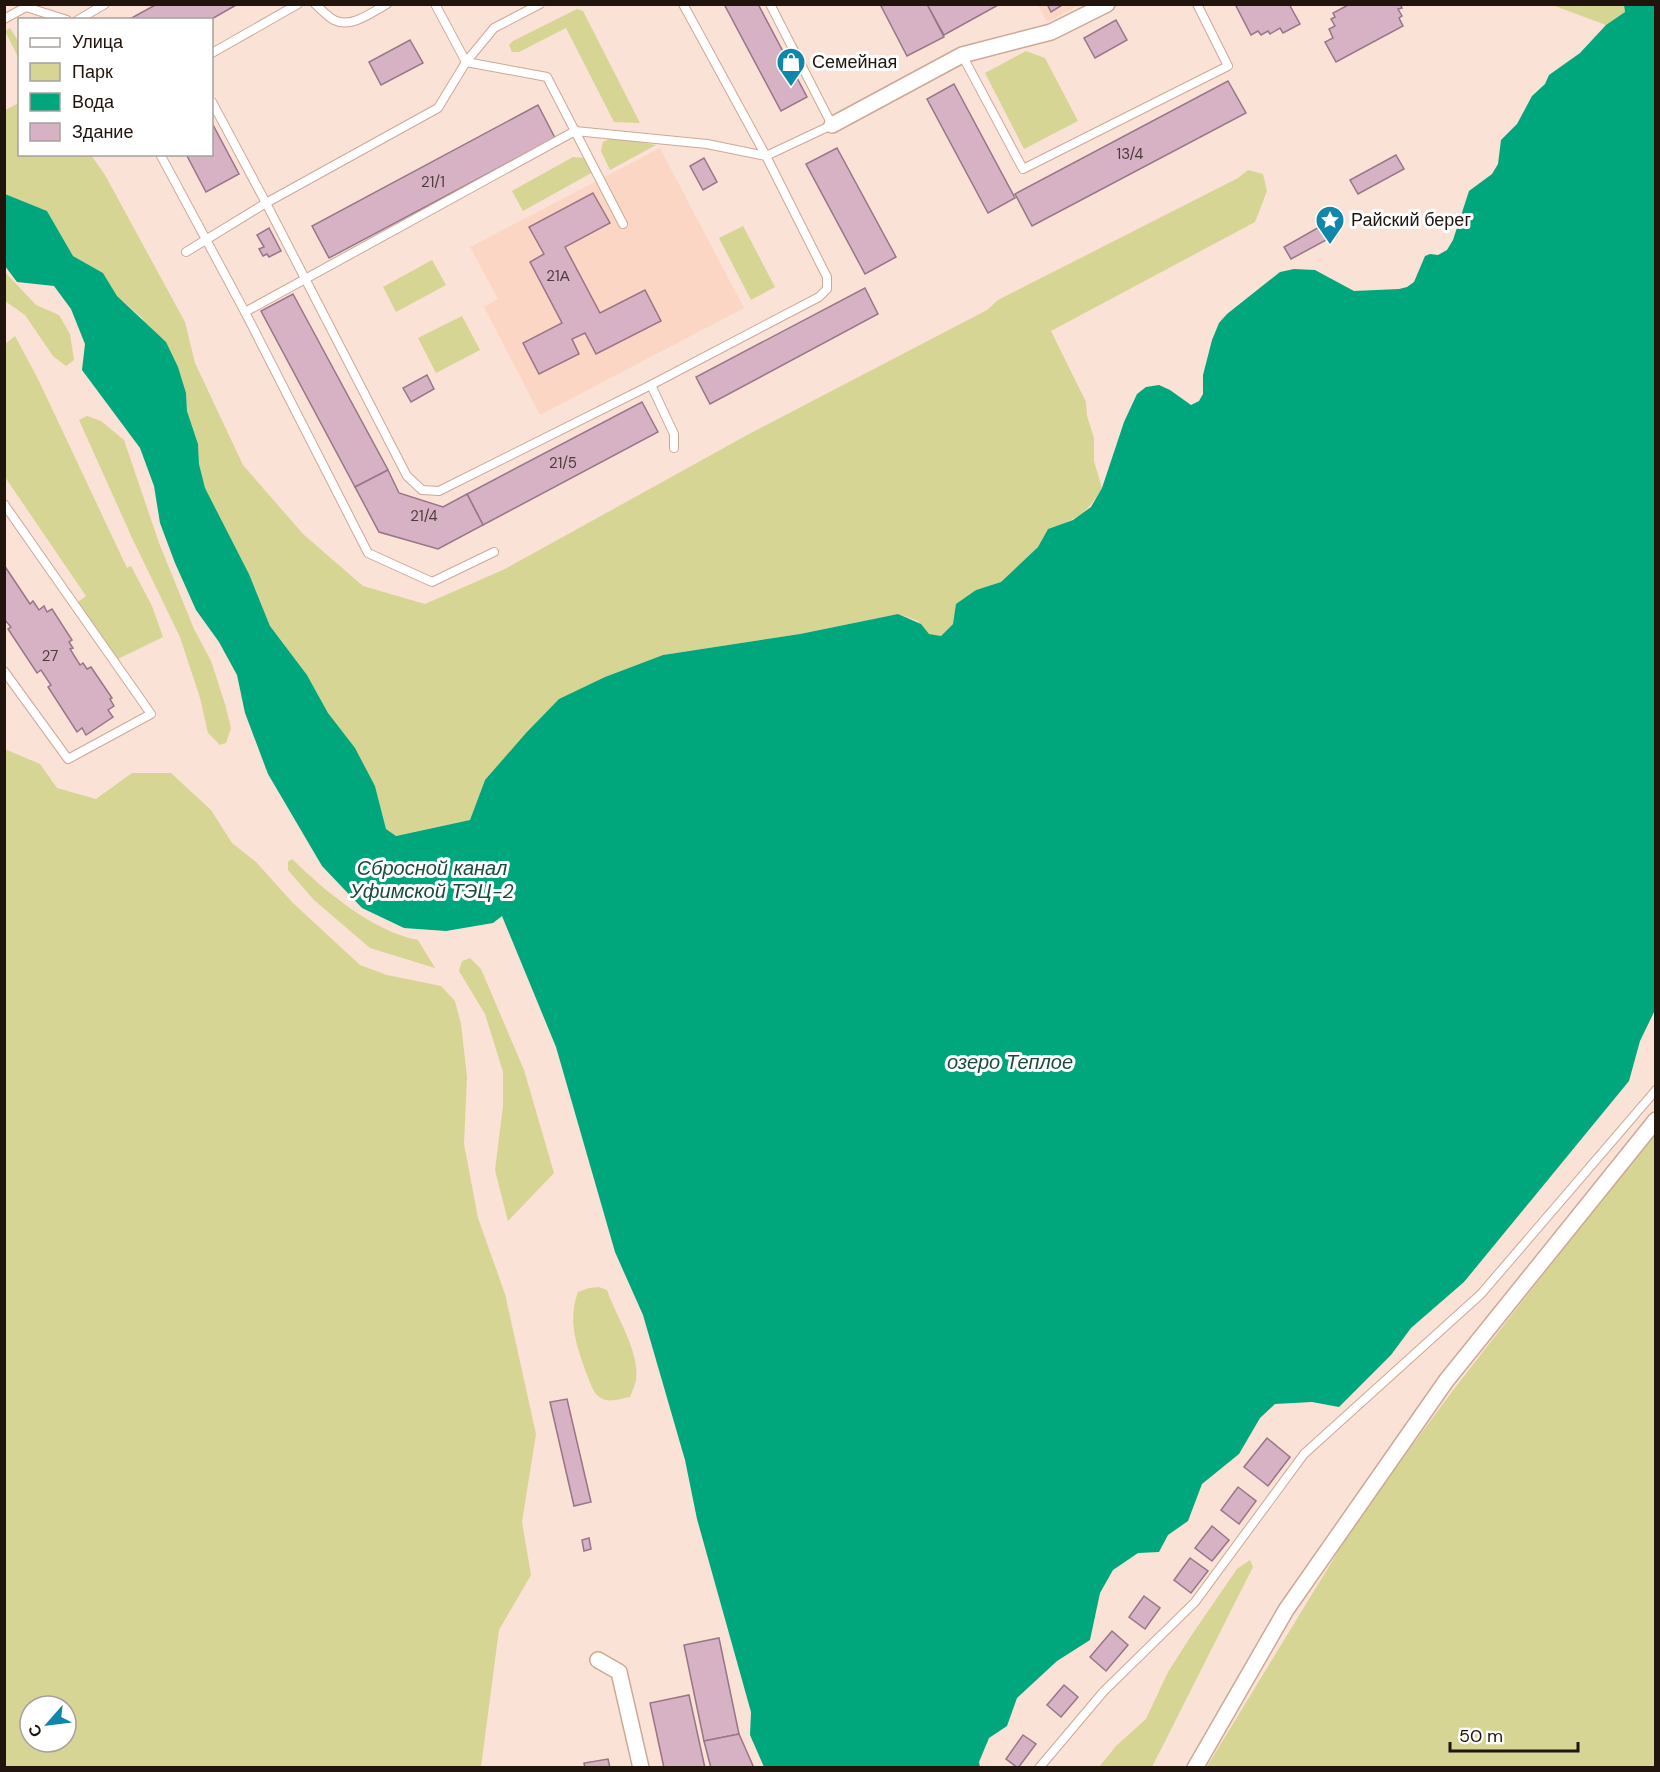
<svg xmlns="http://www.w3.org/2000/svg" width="1660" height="1772" font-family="'DM Sans',sans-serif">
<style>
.built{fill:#fcd6c4}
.green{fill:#d7d594;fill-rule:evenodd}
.water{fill:#00a77c}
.building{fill:#d7b1c4;stroke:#987587;stroke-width:1.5}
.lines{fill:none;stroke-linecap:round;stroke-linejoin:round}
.service-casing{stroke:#cea896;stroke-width:10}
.minor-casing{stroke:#cea896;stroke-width:18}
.service{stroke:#fff;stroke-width:8}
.minor{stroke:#fff;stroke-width:15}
.labels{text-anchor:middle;stroke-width:6;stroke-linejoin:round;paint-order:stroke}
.number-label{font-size:15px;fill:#4e3b3b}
.poi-label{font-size:18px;fill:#21140d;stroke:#fff;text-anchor:start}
.water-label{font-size:20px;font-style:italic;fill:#174d3a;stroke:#fff}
</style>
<rect width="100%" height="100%" fill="#fae2d7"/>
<g class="built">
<path d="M1038,5H1079L1047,22Z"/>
<path d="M660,148L744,308L540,415L484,307L498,299L470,247Z"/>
</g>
<g class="green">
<path d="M1552,5H1624L1625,12L1606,25Z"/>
<path d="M577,9L583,11L640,123L614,122L566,28L519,52H512L509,45L513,41Z"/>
<path d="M10,28L19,42V59L5,31Z"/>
<path d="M1026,51L1045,58L1078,121L1024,149L985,73Z"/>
<path d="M19,103L20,154L91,155L105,175L185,322L195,363L243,465L303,534L363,586L425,604L505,569L749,434L987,310L998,300L1238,178L1248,170L1263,174L1267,191L1255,222L1051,331L1086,402L1087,416L1094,438V461L1102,488C1086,515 1077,519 1048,529L1038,547L1001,582L976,590L953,624L941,636L928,634L918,621L898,614L800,634L663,655L605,677L485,780L470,820L395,836L386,829L375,786L328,713L307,675L270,626L249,574L205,488L199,464L198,444L187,411L186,393L142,318L117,296L103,273L73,256L47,211L5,194V110Z"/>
<path d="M614,137L656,145L610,170L601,151L603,142Z"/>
<path d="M573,157L585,158L593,172L523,211L512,191Z"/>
<path d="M743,226L775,287L751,300L719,238Z"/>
<path d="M432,260L446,285L396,312L383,287Z"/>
<path d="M4,271L36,305L59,315L70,334L74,360L66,366L53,356L25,315L5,301Z"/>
<path d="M462,316L480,350L436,373L418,338Z"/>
<path d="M15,336L38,379L127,568L131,566L152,606L163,637L118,659L78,602L86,596L5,477V344Z"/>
<path d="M87,416L101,421L124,440L159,543L194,629L211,661L225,704L231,728L226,743L220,745L208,733L200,698L180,637L133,540L79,420Z"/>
<path d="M4,747L7,750L40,764L57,788L96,799L132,773H171L211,810L232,843L256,862L293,903L360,965L387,975L441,986L455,1001L461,1024L467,1077L464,1144L478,1218L505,1294L536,1434L522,1522L531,1575L499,1630L481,1767H5ZM30,1706H66V1742H30Z"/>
<path d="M292,859C325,891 372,931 418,940L435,968L370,948L314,900L288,870V862Z"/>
<path d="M470,958L481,969L524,1070L554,1173L508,1221L495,1170L503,1106V1072L485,1014L459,971L462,961Z"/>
<path d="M1655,1131V1767L1206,1768L1361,1514L1454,1389Z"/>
<path d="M599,1287L607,1290C616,1317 640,1351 636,1380C635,1385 632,1392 630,1397C619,1399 607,1404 598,1396C592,1391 590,1381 587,1375C577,1346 567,1322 578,1292L589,1288Z"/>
<path d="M1250,1560L1253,1567L1152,1767H1099L1116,1746L1146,1719L1168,1672L1191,1636L1237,1569Z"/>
</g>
<path class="water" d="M1624,5H1656V1008L1640,1041L1629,1081L1464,1282L1411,1328L1391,1355L1339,1407L1312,1402L1275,1404L1260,1418L1239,1454L1202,1484L1188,1521L1168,1535L1159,1552L1138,1553L1113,1570L1100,1593L1090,1640L1057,1661L1017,1698L1007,1726L989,1738L979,1762L980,1767H764L750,1735L751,1712L697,1519L685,1460L643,1315L615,1252L556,1047L502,916L493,923L446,931L404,928L362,908L322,866L268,774L245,713L237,675L219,642L196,610L175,563L160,523L154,486L140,448L82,370L85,344L71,309L54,286L17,282L5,266V194L47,211L73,256L103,273L117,296L166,342L178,367L186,393L187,411L198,444L199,464L205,488L249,574L270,626L307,675L328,713L355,748L375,786L386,829L396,836L470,820L485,780L526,733L559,699L605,677L663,655L800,634L898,614L921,624L929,634L941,636L953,624L956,604L976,590L1001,582L1038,547L1048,529L1073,520L1091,507L1102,488L1124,422L1137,394L1146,387L1159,385L1170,390L1191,405L1199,401L1203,394V375L1212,340L1219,323L1227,314L1280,272L1294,269L1315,270L1354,291L1399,289L1407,287L1414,282L1425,256L1430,254L1438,255L1447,250L1453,240L1469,191L1492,174L1498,164L1501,140L1517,124L1532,96L1545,84L1549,75L1580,53L1606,25L1625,12Z"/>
<g class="building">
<path d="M157,4H238L210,20H128Z"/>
<path d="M724,4H758L807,97L781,111Z"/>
<path d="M880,4H927L944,37L907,56Z"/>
<path d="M927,4H1000L944,35Z"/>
<path d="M1047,4H1064L1051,12Z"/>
<path d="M1235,4H1289L1300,24L1283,33L1280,28L1270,34L1268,31L1261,35L1258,31L1251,35Z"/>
<path d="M1350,4H1400L1402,8L1398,9L1402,16L1399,18L1403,26L1336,62L1325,42L1333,38L1329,29L1335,26L1331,19L1335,17L1333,13Z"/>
<path d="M1116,20L1127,40L1095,58L1084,38Z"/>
<path d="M410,40L423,63L381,85L369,62Z"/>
<path d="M1228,81L1246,113L1032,226L1015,194Z"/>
<path d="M954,84L1015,198L988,213L927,99Z"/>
<path d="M538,105L555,138L329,258L312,226Z"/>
<path d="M212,123L239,174L206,192L186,154H212Z"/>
<path d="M837,148L896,257L865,274L806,164Z"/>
<path d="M1396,155L1404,169L1358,194L1350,180Z"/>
<path d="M704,158L717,182L703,190L690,166Z"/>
<path d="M593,193L610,223L565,247L600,313L645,290L661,321L596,354L585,333L572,339L579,354L539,374L523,343L562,323L530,262L544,254L529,227Z"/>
<path d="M1321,226L1328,239L1291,259L1284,247Z"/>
<path d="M269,228L281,251L269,257L267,254L263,256L259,249L264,247L257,235Z"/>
<path d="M865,288L878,314L710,404L696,377Z"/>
<path d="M293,294L388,470L355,487L261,311Z"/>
<path d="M427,375L434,389L411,402L403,388Z"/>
<path d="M642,402L658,432L483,525L467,494Z"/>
<path d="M388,470L399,493L443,507L467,494L483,525L438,549L379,532L355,487Z"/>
<path d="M4,565L30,604L33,601L39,610L44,606L47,612L52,609L72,640L69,642L73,648L70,649L80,665L83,663L87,669L91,667L112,698L110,699L114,706L108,710L113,717L86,735L82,728L77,732L48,687L51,685L41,670L37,673L8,629L11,627L4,619Z"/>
<path d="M567,1399L591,1502L574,1506L550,1402Z"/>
<path d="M1267,1438L1290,1457L1268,1486L1244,1467Z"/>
<path d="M1238,1487L1256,1501L1239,1524L1221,1510Z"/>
<path d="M1212,1526L1229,1540L1212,1561L1195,1548Z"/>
<path d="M589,1538L591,1549L584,1551L582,1540Z"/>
<path d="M1190,1558L1208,1571L1191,1593L1174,1580Z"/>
<path d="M1144,1596L1160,1608L1145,1629L1129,1617Z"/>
<path d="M1112,1631L1128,1645L1106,1671L1090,1657Z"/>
<path d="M719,1638L739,1734L704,1741L684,1645Z"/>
<path d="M1064,1685L1078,1697L1061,1717L1047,1705Z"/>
<path d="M689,1695L705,1768H664L650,1703Z"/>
<path d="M739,1734L754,1768H711L704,1741Z"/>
<path d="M1023,1735L1036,1744L1018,1768L1006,1759Z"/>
<path d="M608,1759L610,1768H585L584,1763Z"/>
</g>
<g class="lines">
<g class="service-casing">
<g id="service">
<path d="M25,4L26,7L67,20"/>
<path d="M315,4C321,9 327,16 334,20C351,29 372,12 387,4"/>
<path d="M435,4L466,62L494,28L540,4"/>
<path d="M683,4L766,156L832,125L770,4"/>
<path d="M4,19L26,7"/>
<path d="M78,20L105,4"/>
<path d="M212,53L298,4"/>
<path d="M962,55L1023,169L1228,66L1197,4"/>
<path d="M160,154L245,312"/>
<path d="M623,224L547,77L466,62L438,108L266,203L407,476L422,490L439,491L651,385L674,434V448"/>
<path d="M186,252L266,203L212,102"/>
<path d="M4,504L151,714L68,759L4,671"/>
<path d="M494,552L432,582L368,553L245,312L575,131L707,144L766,156L827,277V289L819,297L651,385"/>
<path d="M1039,1768L1104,1691L1195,1602L1304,1454L1481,1294L1656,1090"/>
</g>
</g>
<g class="minor-casing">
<g id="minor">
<path d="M832,125L962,55L1051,32L1107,4"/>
<path d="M598,1660L619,1672L641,1768"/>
<path d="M1195,1768L1286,1610L1446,1381L1656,1120"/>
</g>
</g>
<use href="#service" class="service"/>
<use href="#minor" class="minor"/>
</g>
<defs>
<g id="shop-pin" transform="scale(1.5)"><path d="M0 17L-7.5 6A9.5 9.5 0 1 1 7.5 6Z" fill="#1186ab" stroke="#fff"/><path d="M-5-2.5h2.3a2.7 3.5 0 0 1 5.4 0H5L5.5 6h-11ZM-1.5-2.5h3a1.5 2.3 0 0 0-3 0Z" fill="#fff"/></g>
<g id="sight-pin" transform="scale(1.5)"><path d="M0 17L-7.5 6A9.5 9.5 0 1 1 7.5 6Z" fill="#1186ab" stroke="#fff"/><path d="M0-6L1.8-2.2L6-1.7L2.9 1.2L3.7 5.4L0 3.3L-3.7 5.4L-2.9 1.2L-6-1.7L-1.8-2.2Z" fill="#fff"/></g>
</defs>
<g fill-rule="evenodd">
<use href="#shop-pin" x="791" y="62"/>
<use href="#sight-pin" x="1330" y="220"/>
</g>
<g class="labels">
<g class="number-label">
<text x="1130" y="159">13/4</text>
<text x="433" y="187">21/1</text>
<text x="558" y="281">21А</text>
<text x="563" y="468">21/5</text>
<text x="424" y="521">21/4</text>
<text x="50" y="661">27</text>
</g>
<g class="poi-label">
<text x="812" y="68">Семейная</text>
<text x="1351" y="226">Райский берег</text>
</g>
<g class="water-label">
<text x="432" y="875">Сбросной канал<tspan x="432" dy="23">Уфимской ТЭЦ-2</tspan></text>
<text x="1010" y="1069">озеро Теплое</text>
</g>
</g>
<rect width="1660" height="1772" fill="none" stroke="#21140d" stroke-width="12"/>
<rect x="18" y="18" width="195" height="138" fill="#ffffff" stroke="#a6a19e" stroke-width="1.5"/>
<rect x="30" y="38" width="30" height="9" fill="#ffffff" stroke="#a6a19e" stroke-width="1.5"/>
<text x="72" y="48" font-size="18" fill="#21140d">Улица</text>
<rect x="30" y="63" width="30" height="18" fill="#d7d594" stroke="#a6a19e" stroke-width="1.5"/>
<text x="72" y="78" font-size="18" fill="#21140d">Парк</text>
<rect x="30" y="93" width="30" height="18" fill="#00a77c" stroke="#a6a19e" stroke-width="1.5"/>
<text x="72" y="108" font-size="18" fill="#21140d">Вода</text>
<rect x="30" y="123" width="30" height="18" fill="#d7b1c4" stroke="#a6a19e" stroke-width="1.5"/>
<text x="72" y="138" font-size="18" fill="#21140d">Здание</text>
<g transform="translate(48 1724) rotate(242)"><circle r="28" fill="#ffffff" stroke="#a6a19e" stroke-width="1.5"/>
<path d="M0-4.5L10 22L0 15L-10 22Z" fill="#1186ab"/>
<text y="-9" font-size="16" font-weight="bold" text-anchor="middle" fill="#21140d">С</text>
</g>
<path d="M1450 1742v9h128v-9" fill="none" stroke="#21140d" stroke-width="3"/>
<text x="1459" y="1742" font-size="18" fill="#21140d" stroke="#ffffff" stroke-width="4.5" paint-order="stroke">50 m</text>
</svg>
